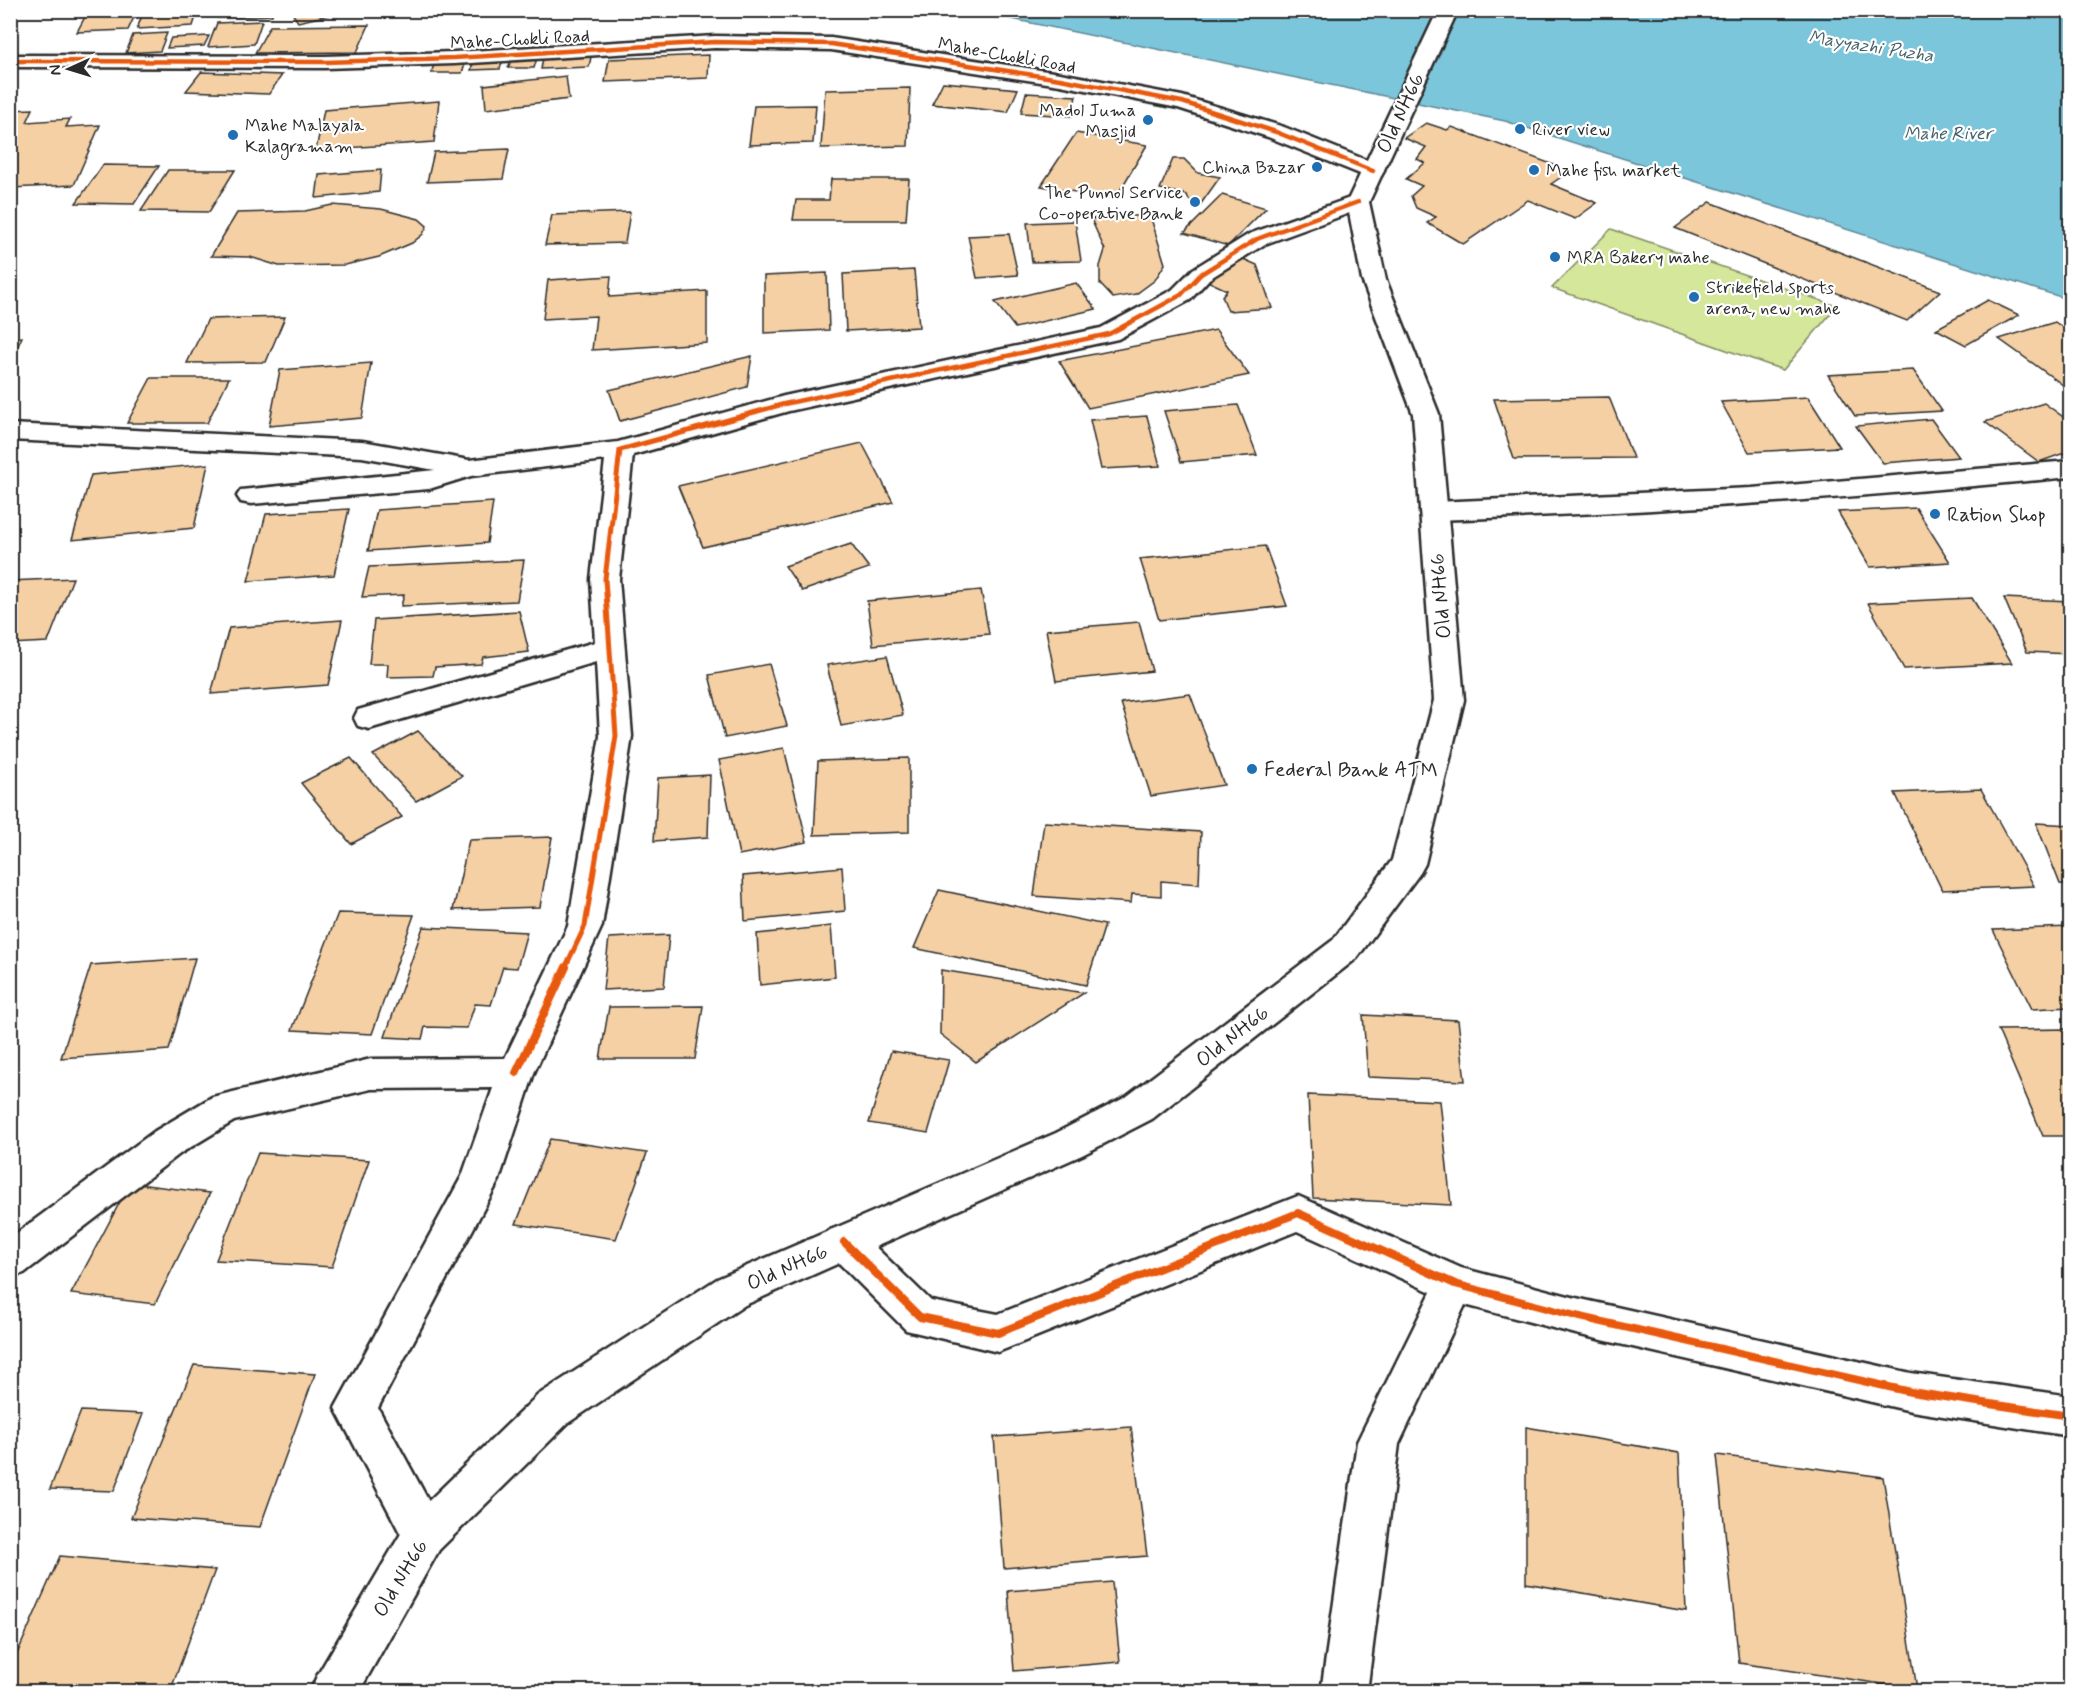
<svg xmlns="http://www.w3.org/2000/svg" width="2081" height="1702" font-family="Mynerve,sans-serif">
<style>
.green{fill:#d4e79b;stroke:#808963;stroke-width:1.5}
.water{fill:#7cc6dc;stroke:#5c8895;stroke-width:1.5}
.building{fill:#f4d0a4;stroke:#2b2b2b;stroke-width:1.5}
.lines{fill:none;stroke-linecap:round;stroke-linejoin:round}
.minor-casing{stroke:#2b2b2b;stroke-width:5}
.tertiary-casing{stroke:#2b2b2b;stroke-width:5}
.primary-casing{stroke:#2b2b2b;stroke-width:5}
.minor{fill:#fff;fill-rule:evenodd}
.tertiary{fill:#fff;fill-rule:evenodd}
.primary{fill:#fff;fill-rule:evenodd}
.cycleway-far2-casing{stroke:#fff;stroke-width:7}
.cycleway-far1-casing{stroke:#fff;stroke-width:9}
.cycleway-casing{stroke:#fff;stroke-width:11}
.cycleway-far2{stroke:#e8590c;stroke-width:4.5}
.cycleway-far1{stroke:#e8590c;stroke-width:5}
.cycleway{stroke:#e8590c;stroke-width:8}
.poi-dot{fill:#1f6fb2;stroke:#fff;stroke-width:2}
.labels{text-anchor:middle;stroke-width:4.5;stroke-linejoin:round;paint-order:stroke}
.far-street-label{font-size:18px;fill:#2b2b2b;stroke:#fff}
.far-water-label{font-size:18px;font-style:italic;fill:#476169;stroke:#fff}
.far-poi-label{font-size:18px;fill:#2b2b2b;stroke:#fff;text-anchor:start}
.street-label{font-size:21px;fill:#2b2b2b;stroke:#fff}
.poi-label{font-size:21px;fill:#2b2b2b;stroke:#fff;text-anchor:start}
</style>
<rect width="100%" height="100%" fill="#fff"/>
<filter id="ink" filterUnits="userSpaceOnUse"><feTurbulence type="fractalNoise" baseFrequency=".0167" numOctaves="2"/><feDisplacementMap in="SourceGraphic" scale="12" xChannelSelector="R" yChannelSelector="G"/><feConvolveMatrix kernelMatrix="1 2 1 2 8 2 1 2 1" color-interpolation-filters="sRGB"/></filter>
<g filter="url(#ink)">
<path class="green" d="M1611,229L1837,306L1783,370L1552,288Z"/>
<path class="water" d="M902,11H2070V300L1505,121L1007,18Z"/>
<g class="building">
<path d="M144,10H198L193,26L137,29Z"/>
<path d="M220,10H273L272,15L218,18Z"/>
<path d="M290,10H351L298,22Z"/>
<path d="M136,13L128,30L77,32L86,15Z"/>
<path d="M262,21L254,44L208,47L217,23Z"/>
<path d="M369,25L357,52L255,53L270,26Z"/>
<path d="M167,33L160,51L126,53L133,35Z"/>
<path d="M209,36L204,46L167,48L171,38Z"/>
<path d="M709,55L708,78L605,82L609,59Z"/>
<path d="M591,57L589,67L541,69L543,58Z"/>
<path d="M512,58H537L534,68H508Z"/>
<path d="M503,59L500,69L471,70L474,60Z"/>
<path d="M465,64L462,73H431L434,65Z"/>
<path d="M201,72L282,75L269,94L186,91Z"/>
<path d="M566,76L569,99L486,109L484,85Z"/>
<path d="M943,82L1018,89L1008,112L932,104Z"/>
<path d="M910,88L908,146L821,148L825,90Z"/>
<path d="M1026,93L1076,96L1072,116L1021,113Z"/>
<path d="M439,101L434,142L316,150L324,110Z"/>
<path d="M816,105L813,143L749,145L754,106Z"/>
<path d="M33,109L27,122L70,119L66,127L100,125L74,185L10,188V110Z"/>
<path d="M1426,123L1447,130L1452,127L1570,171L1551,184L1597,203L1575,219L1528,200L1463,244L1427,223L1436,217L1416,208L1411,196L1422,186L1406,179L1425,163L1417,159L1426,147L1404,138Z"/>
<path d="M1076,133L1147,145L1115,199L1041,186Z"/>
<path d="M509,149L503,179L427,182L434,152Z"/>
<path d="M1173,159H1184L1198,173L1220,177L1200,205L1189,200L1187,195L1160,189Z"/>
<path d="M103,165L159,166L134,204L76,203Z"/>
<path d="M168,170H235L209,212L141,211Z"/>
<path d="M381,170L379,192L316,198L319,175Z"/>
<path d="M831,179H909L906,220H793L796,200H829Z"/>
<path d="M1222,195L1266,208L1228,246L1184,233Z"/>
<path d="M1710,202L1940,291L1907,321L1675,228Z"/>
<path d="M332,205L381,209L419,219L427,226L423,234L412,243L379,257L345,265L279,266L250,257L211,256L237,213L305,211Z"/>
<path d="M630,212L625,243L545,245L552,215Z"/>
<path d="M1150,215L1165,264L1155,280L1136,294L1113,298L1100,284V266L1105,250L1091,219Z"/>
<path d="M1075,221L1081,261L1032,262L1027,223Z"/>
<path d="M1009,234L1018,275L977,278L968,236Z"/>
<path d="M1241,258L1257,265L1272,308L1228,311L1222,296L1227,290L1205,280Z"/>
<path d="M914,270L919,327L846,331L843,274Z"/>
<path d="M827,273L829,330L764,333V276Z"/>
<path d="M611,276L609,297L707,291V343L592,350L596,316L543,319L548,280Z"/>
<path d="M1076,283L1096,309L1015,328L995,302Z"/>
<path d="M1988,300L2019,315L1966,345L1936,329Z"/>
<path d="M285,317L266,362L187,363L208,319Z"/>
<path d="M2055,322L2070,333V390L1999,339Z"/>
<path d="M1216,330L1249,375L1088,408L1059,361Z"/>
<path d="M22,337L10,363V338Z"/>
<path d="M752,356L747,387L620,421L609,390Z"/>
<path d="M371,363L362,418L269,426L280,370Z"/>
<path d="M1913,370L1942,411L1855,416L1828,375Z"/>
<path d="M151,378H229L207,423H127Z"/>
<path d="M1609,397L1633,458L1514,459L1494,399Z"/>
<path d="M1808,397L1840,447L1749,452L1721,402Z"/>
<path d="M2044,403L2070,422V451L2039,462L1985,422Z"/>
<path d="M1238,405L1257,455L1181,462L1164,411Z"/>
<path d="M1147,416L1160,466L1101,469L1090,420Z"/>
<path d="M1931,419L1959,457L1883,463L1856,426Z"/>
<path d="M862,443L893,502L703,547L678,486Z"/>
<path d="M208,464L194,528L72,540L91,475Z"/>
<path d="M493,502L487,543L368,551L377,510Z"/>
<path d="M1916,508L1950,562L1870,567L1838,512Z"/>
<path d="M349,509L334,575L248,581L266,514Z"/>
<path d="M851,544L869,568L802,591L785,566Z"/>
<path d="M1265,546L1287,606L1159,620L1140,559Z"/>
<path d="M524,560L517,601L401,606L404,595L362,597L369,567Z"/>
<path d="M73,578L48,642L10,644V581Z"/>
<path d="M981,590L989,634L873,645L867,601Z"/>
<path d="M1972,598L2012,663L1904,669L1868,603Z"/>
<path d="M2004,598L2070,601V654L2027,652Z"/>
<path d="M519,611L529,652L483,657L481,664L435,667L433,676L387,677L388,664H369L374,620Z"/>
<path d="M342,620L328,685L211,694L229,628Z"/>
<path d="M1139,622L1152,671L1056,681L1046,630Z"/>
<path d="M887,656L903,715L841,726L827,665Z"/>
<path d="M769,664L787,726L725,738L709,675Z"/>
<path d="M1190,694L1224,785L1151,796L1121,703Z"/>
<path d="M418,731L462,776L416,801L373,755Z"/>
<path d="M784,748L807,842L739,855L719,760Z"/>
<path d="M351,758L402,817L351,844L301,783Z"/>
<path d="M909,758V832L814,835L818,761Z"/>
<path d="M710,775L708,837L654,841L658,778Z"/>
<path d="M1981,789L2034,886L1942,890L1895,793Z"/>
<path d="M1044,822L1201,832L1199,884L1161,881V896L1132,894L1131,903L1034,896Z"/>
<path d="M2036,823L2070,825V885L2060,884Z"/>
<path d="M552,837L540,907L453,910L469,840Z"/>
<path d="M842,867L845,911L745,921L743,876Z"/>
<path d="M939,890L1105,925L1086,985L914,948Z"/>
<path d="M338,913L414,915L372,1034L292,1030Z"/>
<path d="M831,926L835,977L760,985L757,934Z"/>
<path d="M423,927L527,932L517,968L503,967L491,1005L475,1004L467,1028L425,1027L422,1039L385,1037Z"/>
<path d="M2070,927V1007L2032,1009L1993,930Z"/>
<path d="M669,935L664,987L603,990L609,938Z"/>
<path d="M195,958L169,1050L61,1058L91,965Z"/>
<path d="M941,970L1084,993L976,1062L940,1034Z"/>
<path d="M703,1006L695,1059H600L609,1007Z"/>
<path d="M1363,1015L1458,1020L1465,1081L1368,1077Z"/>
<path d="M2070,1029V1136H2043L1998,1030Z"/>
<path d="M891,1051L949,1060L928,1133L869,1123Z"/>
<path d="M1308,1095L1440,1101L1451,1205L1313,1198Z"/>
<path d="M550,1139L647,1153L616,1239L516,1224Z"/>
<path d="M258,1153L369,1160L332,1267L216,1260Z"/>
<path d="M130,1183L210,1193L155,1304L71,1294Z"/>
<path d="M194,1365L315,1374L260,1527L131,1518Z"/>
<path d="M81,1411L143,1414L114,1491L50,1489Z"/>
<path d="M1131,1427L1147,1556L1004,1568L994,1437Z"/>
<path d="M1526,1427L1679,1453L1686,1611L1526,1583Z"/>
<path d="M1717,1455L1883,1477L1917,1689L1739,1663Z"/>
<path d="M60,1556L215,1570L170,1692H60L10,1687V1670Z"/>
<path d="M1112,1582L1120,1662L1014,1671L1008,1591Z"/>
</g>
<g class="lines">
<g class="minor-casing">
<g id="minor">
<path d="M1358,195L1366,197L1369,202L1366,207L1265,244L1209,279L1190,300L1118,339L789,411L633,455L619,579L632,736L602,926L534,1073L499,1180L378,1408L439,1520L446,1535L439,1550L424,1556L409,1550L335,1408L462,1176L493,1088L371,1089L234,1121L181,1153L24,1273L10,1278V1238L155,1131L212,1097L371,1059L505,1058L568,926L600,736L596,662L369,729L358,726L354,718L358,710L595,642L591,579L605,460L471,476L429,489L251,504L241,502L237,496L241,490L435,470L362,457L10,440V424L362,441L469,460L618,442L784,396L1101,328L1172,290L1193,269L1249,234Z"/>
<path d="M2070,461V477C1858,498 1647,513 1434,520L1424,517L1420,511L1424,505L1434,502L1752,488Z"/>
<path d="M1298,1196L1461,1268L1576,1298L1911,1373L2070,1396V1436L1911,1411L1576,1334L1465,1305L1399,1444L1367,1692H1321L1357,1442L1431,1292L1297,1231L998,1352L906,1330L830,1254L824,1242L830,1230L844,1225L858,1230L931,1301L998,1314Z"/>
</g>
</g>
<g class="tertiary-casing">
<path id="tertiary" d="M715,36L831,38L1060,73L1182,96L1284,127L1381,166L1384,171L1381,176H1365L1268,137L1178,108L1060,85L831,50L715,48L454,64L325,68L10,67V55L325,56L454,52Z"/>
</g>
<g class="primary-casing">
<path id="primary" d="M1438,10H1458L1369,202L1386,280L1439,414L1464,700L1425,864L1420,873L1357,958L1152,1119L1082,1155L745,1305L568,1423L439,1550L359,1692H310L317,1676L409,1520L538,1395L717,1279L1056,1133L1126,1097L1333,940L1392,860L1434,700L1413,414L1362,280L1347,202Z"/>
</g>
<use href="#minor" class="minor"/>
<use href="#tertiary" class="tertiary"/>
<use href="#primary" class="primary"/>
<g class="cycleway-far2-casing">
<g id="cycleway-far2">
<path d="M10,61L325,62L454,58L715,42L831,44L1060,79L1182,102L1276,132L1373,171"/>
<path d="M741,416L784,404L1109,334L1181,295L1201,274L1257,239L1358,202"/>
</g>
</g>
<g class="cycleway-far1-casing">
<path id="cycleway-far1" d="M565,968L585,926L616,736L605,579L620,450L746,415"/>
</g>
<g class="cycleway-casing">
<g id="cycleway">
<path d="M516,1073L566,967"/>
<path d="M844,1242L920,1317L998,1333L1298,1213L1455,1284L1576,1316L1911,1392L2070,1416"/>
</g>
</g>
<use href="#cycleway-far2" class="cycleway-far2"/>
<use href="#cycleway-far1" class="cycleway-far1"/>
<use href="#cycleway" class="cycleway"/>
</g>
</g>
<g class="poi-dot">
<circle cx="1148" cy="120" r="6"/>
<circle cx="1520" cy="129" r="6"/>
<circle cx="233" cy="135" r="6"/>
<circle cx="1317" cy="167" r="6"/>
<circle cx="1534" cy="170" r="6"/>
<circle cx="1195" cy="202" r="6"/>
<circle cx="1555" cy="257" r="6"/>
<circle cx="1694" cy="297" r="6"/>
<circle cx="1935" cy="514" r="6"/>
<circle cx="1252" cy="769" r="6"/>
</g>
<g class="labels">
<g class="far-street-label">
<text transform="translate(520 39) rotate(-3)" y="6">Mahe-Chokli Road</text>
<text transform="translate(1007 55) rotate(10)" y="6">Mahe-Chokli Road</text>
</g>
<g class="far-water-label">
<text transform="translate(1871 46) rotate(9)" y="6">Mayyazhi Puzha</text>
<text x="1948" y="139">Mahe River</text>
</g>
<g class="far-poi-label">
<text x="1136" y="116" text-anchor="end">Madol Juma<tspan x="1136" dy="21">Masjid</tspan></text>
<text x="245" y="131">Mahe Malayala<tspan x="245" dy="21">Kalagramam</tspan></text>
<text x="1532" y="135">River view</text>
<text x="1305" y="173" text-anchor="end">China Bazar</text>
<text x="1546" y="176">Mahe fish market</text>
<text x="1183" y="198" text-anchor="end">The Punnol Service<tspan x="1183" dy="21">Co-operative Bank</tspan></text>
<text x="1567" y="263">MRA Bakery mahe</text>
<text x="1706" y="293">Strikefield sports<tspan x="1706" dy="21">arena, new mahe</tspan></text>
</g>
<g class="street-label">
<text transform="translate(1400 113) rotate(-65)" y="7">Old NH66</text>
<text transform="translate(1440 596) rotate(-95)" y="7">Old NH66</text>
<text transform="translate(1232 1036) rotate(-38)" y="7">Old NH66</text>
<text transform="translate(787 1267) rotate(-24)" y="7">Old NH66</text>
<text transform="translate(400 1578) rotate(-59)" y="7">Old NH66</text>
</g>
<g class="poi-label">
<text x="1947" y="521">Ration Shop</text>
<text x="1264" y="776">Federal Bank ATM</text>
</g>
</g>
<rect width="2081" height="1702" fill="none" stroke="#fff" stroke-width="36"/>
<rect x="18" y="18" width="2045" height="1666" fill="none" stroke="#2b2b2b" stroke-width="2" filter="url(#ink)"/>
<g transform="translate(69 69) rotate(266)" stroke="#ffffff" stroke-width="4.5" paint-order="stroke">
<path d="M0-4.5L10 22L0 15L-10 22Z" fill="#2b2b2b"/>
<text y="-9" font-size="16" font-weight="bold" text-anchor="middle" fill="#2b2b2b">N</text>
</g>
</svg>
